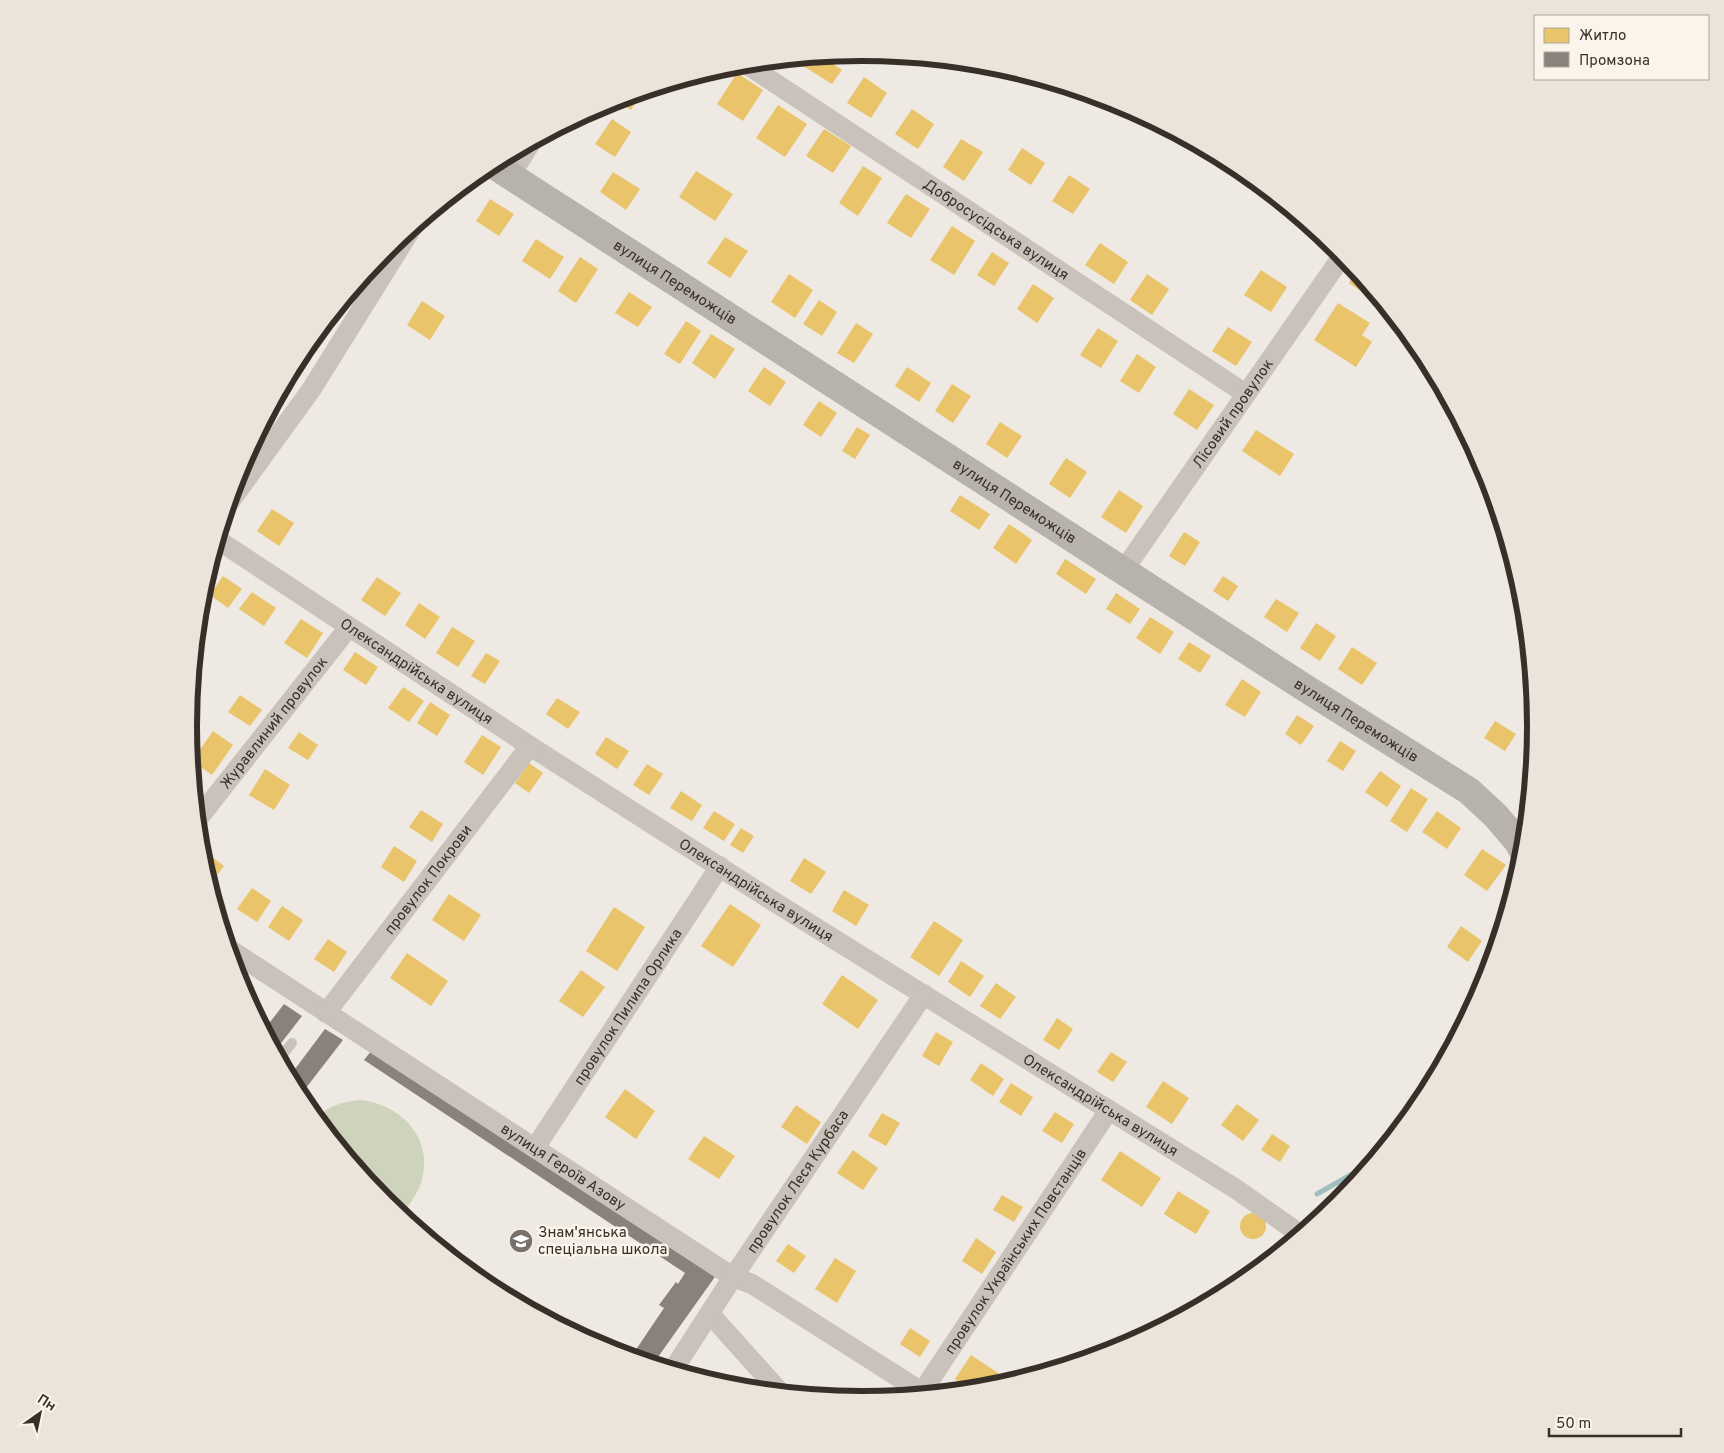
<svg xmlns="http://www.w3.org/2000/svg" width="1724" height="1453" font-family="Overpass,sans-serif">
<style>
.green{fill:#ced4bc}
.homes{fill:#e9c46a}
.industry{fill:#8a817c}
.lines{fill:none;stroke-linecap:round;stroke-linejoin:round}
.stream{stroke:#9ebec0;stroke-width:5}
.lane{stroke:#c8c2bb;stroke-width:10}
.street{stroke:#c8c2bb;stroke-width:20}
.secondary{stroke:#b8b2ac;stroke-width:28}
.labels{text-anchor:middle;stroke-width:5;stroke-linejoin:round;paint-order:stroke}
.street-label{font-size:15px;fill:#392f29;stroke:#faf4ea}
.poi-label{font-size:15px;fill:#392f29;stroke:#faf4ea;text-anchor:start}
.rim{fill:none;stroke:#392f29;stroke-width:6}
</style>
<rect width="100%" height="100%" fill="#eee9e2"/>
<path class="green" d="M362,1100C403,1106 435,1140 421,1183C417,1195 408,1205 401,1216L385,1203L317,1119C327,1105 346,1101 362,1100Z"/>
<g class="homes">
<path d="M835,55L830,62L842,70L832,84L800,64L803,58Z"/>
<path d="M737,73L763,90L743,121L717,104Z"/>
<path d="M864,77L887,93L871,118L847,103Z"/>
<path d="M642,92L631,110L616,100Z"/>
<path d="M778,105L807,124L785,157L756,138Z"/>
<path d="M912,109L934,124L918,149L895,134Z"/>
<path d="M612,119L631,132L615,157L595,144Z"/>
<path d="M824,129L851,146L833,173L806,156Z"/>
<path d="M961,139L983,152L964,181L943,167Z"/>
<path d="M1022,148L1045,163L1031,185L1008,170Z"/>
<path d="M863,166L882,178L858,216L839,203Z"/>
<path d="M696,171L733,194L715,221L679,197Z"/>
<path d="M613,172L640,189L626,210L600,192Z"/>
<path d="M1069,175L1090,189L1073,214L1052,201Z"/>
<path d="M906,194L930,209L911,238L887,223Z"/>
<path d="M490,199L514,214L499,236L476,221Z"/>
<path d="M952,226L975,241L954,275L930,260Z"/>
<path d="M725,237L748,251L730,278L707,263Z"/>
<path d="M536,239L564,257L550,279L522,261Z"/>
<path d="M1100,243L1128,262L1114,284L1085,265Z"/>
<path d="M992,252L1009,263L994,286L977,275Z"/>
<path d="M580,257L598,269L576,303L558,291Z"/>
<path d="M1261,270L1287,287L1271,312L1244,295Z"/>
<path d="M1356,271L1374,293L1371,298L1349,283Z"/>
<path d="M789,274L813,290L795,318L771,302Z"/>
<path d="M1147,274L1169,289L1152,315L1130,300Z"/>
<path d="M1033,284L1054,298L1037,323L1017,309Z"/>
<path d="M629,292L652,307L638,327L615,313Z"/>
<path d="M819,300L837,312L822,336L803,324Z"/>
<path d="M422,301L445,316L430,340L407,325Z"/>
<path d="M1338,303L1370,323L1362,335L1372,342L1356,367L1314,340Z"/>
<path d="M686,321L701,331L680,364L664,354Z"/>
<path d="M856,323L873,334L854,363L837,353Z"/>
<path d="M1228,327L1252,342L1236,366L1212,351Z"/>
<path d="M1098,328L1118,341L1101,368L1080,355Z"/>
<path d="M711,334L735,349L715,379L692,363Z"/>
<path d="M1137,354L1156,367L1139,393L1120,381Z"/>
<path d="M764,367L786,382L770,406L748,391Z"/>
<path d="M907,367L931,383L919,402L895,386Z"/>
<path d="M952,384L971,396L953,423L935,411Z"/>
<path d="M1189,389L1214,405L1197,430L1173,414Z"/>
<path d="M819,401L837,413L821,437L803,425Z"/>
<path d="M1000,422L1022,436L1007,458L986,444Z"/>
<path d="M857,427L870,435L855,459L842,451Z"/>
<path d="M1256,430L1294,454L1280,476L1242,451Z"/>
<path d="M1066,458L1087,472L1070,498L1049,484Z"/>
<path d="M1119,490L1143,506L1126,533L1101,517Z"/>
<path d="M960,495L990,514L979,530L950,511Z"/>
<path d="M272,509L294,523L279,546L257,531Z"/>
<path d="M1009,524L1032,540L1016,564L993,548Z"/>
<path d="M1184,532L1200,542L1185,566L1169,556Z"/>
<path d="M1065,559L1096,579L1086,594L1056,574Z"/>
<path d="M223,576L242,589L228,608L210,595Z"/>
<path d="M1223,576L1238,586L1228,601L1213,591Z"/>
<path d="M377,577L401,593L385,616L361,600Z"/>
<path d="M252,592L276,608L264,626L239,609Z"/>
<path d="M1116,593L1140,609L1130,624L1106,609Z"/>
<path d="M1276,599L1299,613L1287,632L1264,617Z"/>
<path d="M419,603L440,617L425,639L405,625Z"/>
<path d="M1150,617L1174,632L1160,654L1136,638Z"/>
<path d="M301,619L323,633L307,658L284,643Z"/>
<path d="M1316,623L1336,636L1320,661L1300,648Z"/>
<path d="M452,627L475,641L458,667L436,653Z"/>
<path d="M1189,642L1211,656L1200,673L1178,659Z"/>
<path d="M1352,647L1377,663L1362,685L1338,669Z"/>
<path d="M355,652L378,667L366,685L343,670Z"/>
<path d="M486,653L500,661L485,684L471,676Z"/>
<path d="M1242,679L1261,692L1245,717L1225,705Z"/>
<path d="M403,687L424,701L409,722L388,708Z"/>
<path d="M240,695L262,710L250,726L228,712Z"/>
<path d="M557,698L580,712L568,729L546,714Z"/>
<path d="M430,702L450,715L437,736L417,723Z"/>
<path d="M1297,715L1314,726L1301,745L1285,734Z"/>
<path d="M1495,721L1516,734L1505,751L1484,738Z"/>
<path d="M213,731L233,745L212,775L192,761Z"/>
<path d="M299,732L318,745L308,760L288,748Z"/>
<path d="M482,735L501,747L483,775L464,762Z"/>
<path d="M606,737L629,751L617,769L595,754Z"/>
<path d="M1340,741L1356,751L1343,771L1327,761Z"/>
<path d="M529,763L543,773L529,793L515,783Z"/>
<path d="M647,764L663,774L649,795L633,785Z"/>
<path d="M265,769L290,785L274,810L249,795Z"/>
<path d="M1380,771L1401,786L1387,807L1365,792Z"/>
<path d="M1411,788L1428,799L1407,832L1390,821Z"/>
<path d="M681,791L702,805L692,821L670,808Z"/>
<path d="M421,810L443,824L432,842L409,827Z"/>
<path d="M714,811L735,824L724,841L703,828Z"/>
<path d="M1437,811L1461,828L1447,849L1422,832Z"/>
<path d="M741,828L754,836L743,853L730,845Z"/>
<path d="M394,846L417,861L404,882L381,867Z"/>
<path d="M1482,849L1506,865L1487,891L1464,875Z"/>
<path d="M205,852L224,866L209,886L201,858Z"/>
<path d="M804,858L826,872L811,894L790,881Z"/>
<path d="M252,888L271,901L257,922L237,909Z"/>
<path d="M844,890L869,905L856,926L832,911Z"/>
<path d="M449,894L481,915L464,941L432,920Z"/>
<path d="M730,904L761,925L733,967L701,946Z"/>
<path d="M282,906L303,920L289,941L268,927Z"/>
<path d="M614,907L645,927L617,971L586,951Z"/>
<path d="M934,921L963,940L939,976L910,957Z"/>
<path d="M1461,926L1482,941L1468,962L1447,947Z"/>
<path d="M328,939L347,952L334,972L314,959Z"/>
<path d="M407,953L448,981L431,1006L390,978Z"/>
<path d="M961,961L984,976L970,997L948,982Z"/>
<path d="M581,970L605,987L583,1017L559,1001Z"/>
<path d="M842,975L878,1000L858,1029L822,1004Z"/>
<path d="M996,983L1016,997L1000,1019L980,1006Z"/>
<path d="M1057,1018L1073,1029L1059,1050L1043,1040Z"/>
<path d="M936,1032L953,1042L939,1066L922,1056Z"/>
<path d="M1111,1052L1127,1062L1113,1082L1097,1072Z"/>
<path d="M981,1063L1004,1079L993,1096L970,1080Z"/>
<path d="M1163,1081L1189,1098L1172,1124L1146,1107Z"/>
<path d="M1011,1083L1033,1097L1021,1116L999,1102Z"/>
<path d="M625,1089L655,1111L636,1139L605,1117Z"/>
<path d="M1237,1104L1259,1120L1243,1141L1221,1125Z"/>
<path d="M796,1105L821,1122L807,1144L781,1127Z"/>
<path d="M1055,1112L1074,1124L1062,1143L1042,1131Z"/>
<path d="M882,1113L900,1123L886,1146L868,1136Z"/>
<path d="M1272,1134L1290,1146L1280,1162L1261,1150Z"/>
<path d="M704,1136L735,1156L719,1179L688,1159Z"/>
<path d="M853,1150L878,1168L863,1190L837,1173Z"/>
<path d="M1120,1151L1161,1178L1142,1207L1101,1180Z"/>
<path d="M1178,1191L1210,1211L1196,1234L1164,1214Z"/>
<path d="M1002,1195L1023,1207L1014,1222L993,1210Z"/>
<circle cx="1253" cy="1226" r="13"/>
<path d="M976,1238L996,1252L982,1274L962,1261Z"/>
<path d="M788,1244L806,1256L794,1273L776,1261Z"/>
<path d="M835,1258L856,1271L837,1303L815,1289Z"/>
<path d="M910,1328L930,1341L920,1357L900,1344Z"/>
<path d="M971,1355L1001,1375L993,1388L972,1390L955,1379Z"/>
</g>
<g class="industry">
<path d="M284,1004L302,1016L275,1051L264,1030Z"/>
<path d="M325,1029L343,1040L299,1097L289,1077Z"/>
<path d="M373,1049L717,1274L653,1364L631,1357L664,1308L659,1305L676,1282L678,1284L685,1273L364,1060Z"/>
</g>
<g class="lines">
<path class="stream" d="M1317,1194L1361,1169L1385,1147"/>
<path class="lane" d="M279,1059L292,1043"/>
<g class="street">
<path id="s1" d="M746,64L1246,394"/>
<path d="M510,176L531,143"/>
<path d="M229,503L311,390L412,228"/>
<path id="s2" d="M218,540L530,746L768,898L1236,1189L1300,1234"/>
<path id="s3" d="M1123,571L1343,255"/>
<path id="s4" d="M197,820L349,627"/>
<path id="s5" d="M229,949L733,1277L752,1284L925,1394"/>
<path id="s6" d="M326,1013L530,746"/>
<path id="s7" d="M535,1148L720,866"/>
<path d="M710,1314L780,1392"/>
<path id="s8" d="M673,1370L733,1277L924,994"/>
<path id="s9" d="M922,1392L1109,1110"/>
</g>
<path class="secondary" id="s10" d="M492,164L1305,688L1469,791L1496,816L1518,842L1524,853"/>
</g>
<defs>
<g id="school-disc" transform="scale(1.25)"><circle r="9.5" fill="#78706a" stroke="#faf4ea"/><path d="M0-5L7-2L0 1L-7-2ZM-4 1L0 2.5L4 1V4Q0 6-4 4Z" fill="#fff"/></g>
</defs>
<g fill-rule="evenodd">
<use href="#school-disc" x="521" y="1241"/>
</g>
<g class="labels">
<g class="street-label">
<text dy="5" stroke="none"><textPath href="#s1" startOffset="300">Добросусідська вулиця</textPath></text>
<text dy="5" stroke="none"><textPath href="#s10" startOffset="218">вулиця Переможців</textPath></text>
<text dy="5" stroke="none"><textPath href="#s3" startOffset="192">Лісовий провулок</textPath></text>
<text dy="5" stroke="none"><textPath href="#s10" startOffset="622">вулиця Переможців</textPath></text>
<text dy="5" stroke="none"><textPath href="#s2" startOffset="238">Олександрійська вулиця</textPath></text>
<text dy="5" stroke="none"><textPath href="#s10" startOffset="1028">вулиця Переможців</textPath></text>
<text dy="5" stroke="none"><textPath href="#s4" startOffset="124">Журавлиний провулок</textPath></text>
<text dy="5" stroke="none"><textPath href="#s6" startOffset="168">провулок Покрови</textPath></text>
<text dy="5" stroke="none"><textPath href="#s2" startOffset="642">Олександрійська вулиця</textPath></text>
<text dy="5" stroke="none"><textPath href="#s7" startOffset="169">провулок Пилипа Орлика</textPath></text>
<text dy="5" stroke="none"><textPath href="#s2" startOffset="1048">Олександрійська вулиця</textPath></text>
<text dy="5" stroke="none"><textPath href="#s5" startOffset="399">вулиця Героїв Азову</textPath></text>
<text dy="5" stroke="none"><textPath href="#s8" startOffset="226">провулок Леся Курбаса</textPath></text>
<text dy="5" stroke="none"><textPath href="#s9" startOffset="169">провулок Українських Повстанців</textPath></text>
</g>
<g class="poi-label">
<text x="538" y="1237">Знам'янська<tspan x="538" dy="17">спеціальна школа</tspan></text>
</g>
</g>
<path d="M0 0H1724V1453H0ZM197 726a665 665 0 1 1 1330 0a665 665 0 1 1-1330 0Z" fill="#ebe4db" fill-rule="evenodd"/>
<path class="rim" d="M197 726a665 665 0 1 1 1330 0a665 665 0 1 1-1330 0Z"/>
<rect x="1534" y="15" width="175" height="65" fill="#faf4ea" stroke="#ada59d"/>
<rect x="1544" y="28" width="25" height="15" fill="#e9c46a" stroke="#ada59d"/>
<text x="1579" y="40" font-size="15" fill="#392f29">Житло</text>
<rect x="1544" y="52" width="25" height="15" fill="#8a817c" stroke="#ada59d"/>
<text x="1579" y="65" font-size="15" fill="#392f29">Промзона</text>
<g transform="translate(40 1413) rotate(33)" stroke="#faf4ea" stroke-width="4" paint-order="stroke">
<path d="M0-4L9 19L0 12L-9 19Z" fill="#392f29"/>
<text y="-8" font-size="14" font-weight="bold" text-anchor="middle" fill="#392f29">Пн</text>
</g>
<path d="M1549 1428v8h132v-8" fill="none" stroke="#392f29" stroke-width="2.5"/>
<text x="1556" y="1428" font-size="15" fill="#392f29" stroke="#faf4ea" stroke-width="4" paint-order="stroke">50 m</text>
</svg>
